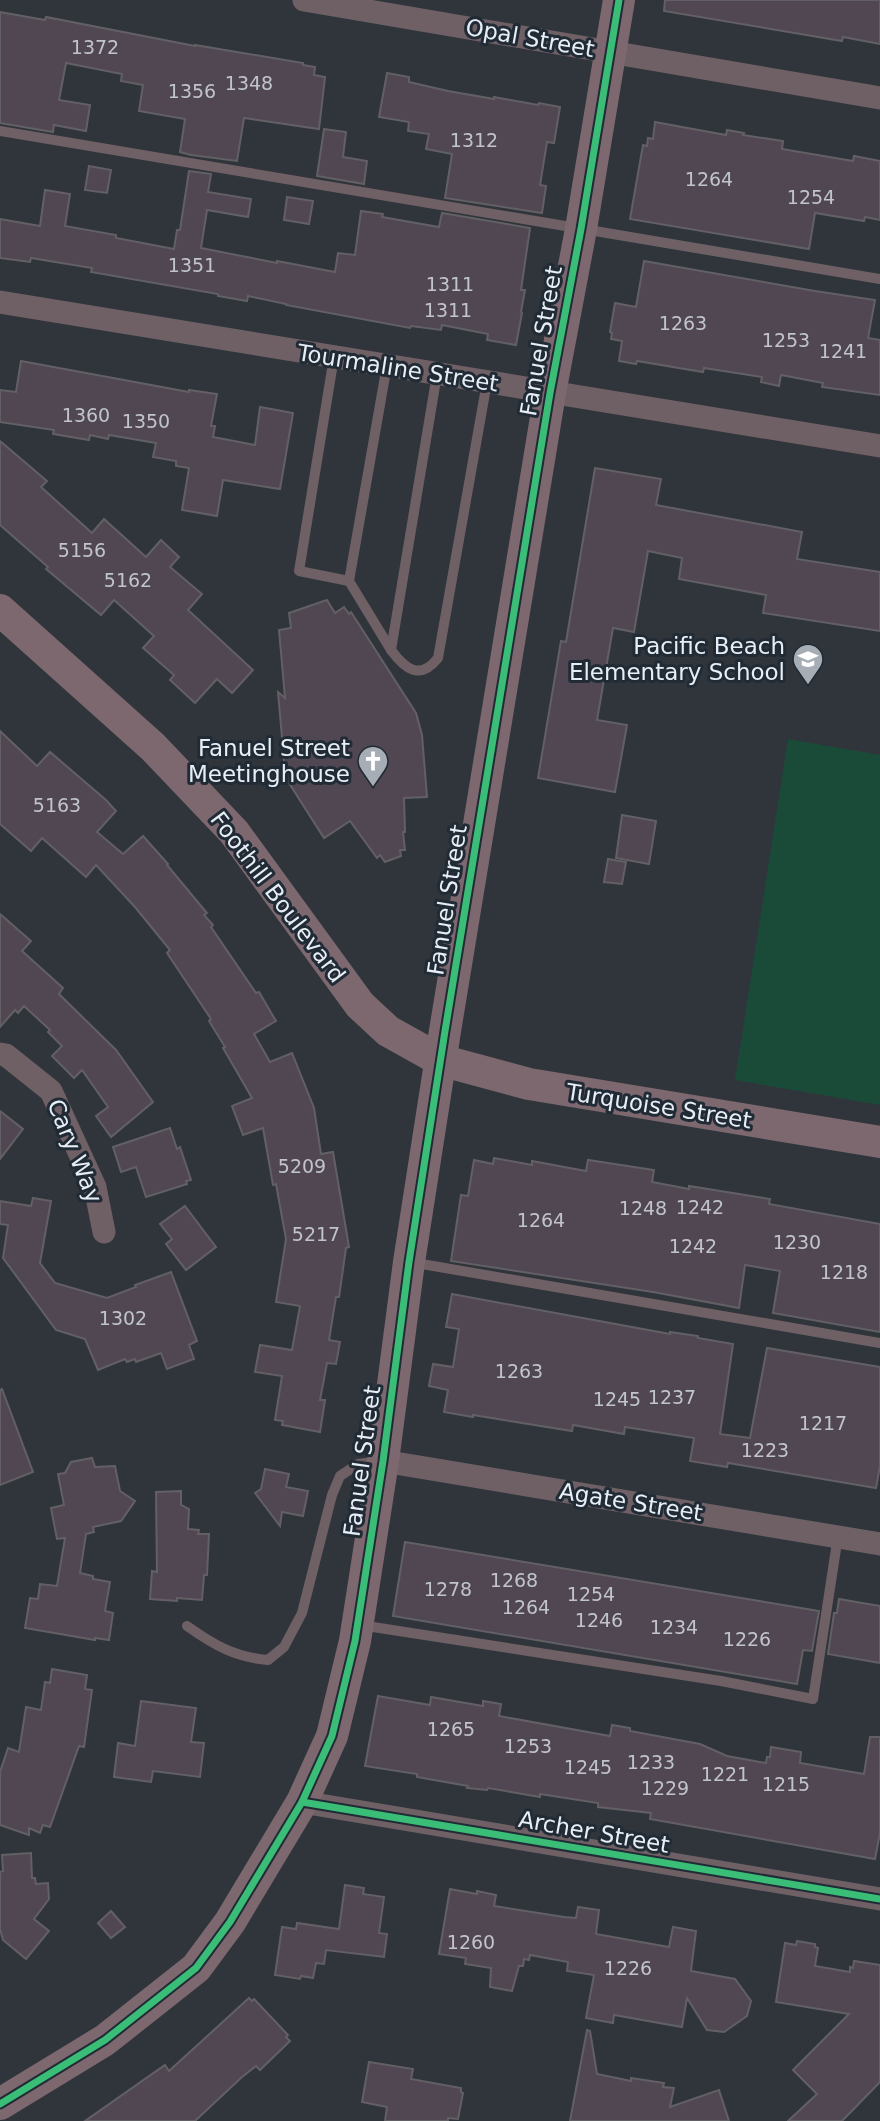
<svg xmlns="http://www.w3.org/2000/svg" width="880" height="2121" font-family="'DejaVu Sans',sans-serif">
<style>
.green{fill:#1a4b38}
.building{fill:#504753;stroke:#626065;stroke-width:2}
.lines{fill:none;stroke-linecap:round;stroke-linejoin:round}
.lane{stroke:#6f6065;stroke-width:10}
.street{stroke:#6f6065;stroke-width:23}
.secondary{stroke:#7c686e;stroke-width:32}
.cycleway-casing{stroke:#212b36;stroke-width:11}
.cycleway{stroke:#3abd76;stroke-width:7}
.labels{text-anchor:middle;stroke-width:6;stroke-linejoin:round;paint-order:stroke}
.number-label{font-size:19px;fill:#c1c4cc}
.street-label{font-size:23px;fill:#e7eef5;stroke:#212b36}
.poi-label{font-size:23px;fill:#e7eef5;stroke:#212b36;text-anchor:end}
</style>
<rect width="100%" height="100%" fill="#30353b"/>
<path class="green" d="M788,739L880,755V1105L735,1080Z"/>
<g class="building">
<path d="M665,0H880V44L843,37L842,41L664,11Z"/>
<path d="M0,12L45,20L46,17L195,46V45L303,63V65L315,67L314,75L325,77L319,129L244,118L237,161L191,155L180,152L185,119L139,111L143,85L121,81L122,74L66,63L59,100L90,105L86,131L54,125L53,132L0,123Z"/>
<path d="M387,73L409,77V82L448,91L494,99V97L538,105L539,103L560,107L554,143L547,142L540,185L546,186L542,213L445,198L452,154L426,149L429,134L408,131L409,122L379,117Z"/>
<path d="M655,122L726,135L727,130L744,133L743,135L783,141L782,149L853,161L854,156L880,161V220L865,217L864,221L815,213L809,249L630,219L643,145L647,146L648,138L653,139Z"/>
<path d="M324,129L346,132L343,157L367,161L364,184L317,176Z"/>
<path d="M89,166L111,170L107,193L85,190Z"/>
<path d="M189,171L211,174L208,192L251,199L248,217L207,210L201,248L277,263V261L335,272L338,253L355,255L361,211L383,214L382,217L439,227L442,213L530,228L521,290H525L521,312L522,313L516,345L487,340L488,334L442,325L441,330L411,326L410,328L286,305V304L248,296L247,301L218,296V294L91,272L92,268L31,258L30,262L0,258V219L40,226L45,190L70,194L65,226L116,235V238L174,249L177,230H180Z"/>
<path d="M287,197L313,201L309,224L284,220Z"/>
<path d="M644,261L815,291L875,300L868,338L880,340V395L822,387L823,383L781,375L779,386L761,382L762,377L704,368L703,372L637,361L636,364L619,361L622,341L611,339L612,333L610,332L615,303L636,307Z"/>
<path d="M21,361L189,392V390L217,394L211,426H215L213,437L255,445L260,407L293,413L280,489L223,480L217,516L182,510L189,468L176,466V461L153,457L156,443L109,435L108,439L90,435L89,440L53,434L54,430L0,422V390L16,392Z"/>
<path d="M0,441L47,481L41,487L92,533L104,519L146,557L161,540L179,557L170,567L202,594L188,610L253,670L232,693L217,679L195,703L170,680L174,675L143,648L154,636L114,600L101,615L46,569L48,567L0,525Z"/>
<path d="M595,468L661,479L656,505L802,532L797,559L880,572V631L763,613L766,595L679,579L682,558L648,551L634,632L613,628L597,720L627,725L615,792L538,778L561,641L566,642Z"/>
<path d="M327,600L335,613L344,607L349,614L351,612L416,713L422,735L427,797L404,798L405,832H403L405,850H400L401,856L385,862L380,855L377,858L350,821L324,838L289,783L285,771L278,692L285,698L279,630L291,628L289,613Z"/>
<path d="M0,731L37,766L50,752L106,800L116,811L97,832L123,854L143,836L168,864L167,865L207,913L204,915L213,925L211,927L256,993L259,992L276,1021L254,1034L270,1062L292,1053L314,1108L321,1154L333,1152L349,1247L346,1248L339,1297H336L329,1340L340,1342L336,1364L327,1363L320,1400H325L320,1432L282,1425L283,1421L275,1420L282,1376L255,1372L260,1345L292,1350L300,1306L276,1302L286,1239L276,1184L273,1185L263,1128L243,1135L232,1106L252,1098L223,1048L225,1047L209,1021L211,1019L167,953L170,950L135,907L96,865L86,877L42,838L31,851L0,824Z"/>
<path d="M622,815L656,821L649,864L616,858Z"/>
<path d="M608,859L626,862L622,884L604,882Z"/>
<path d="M0,914L31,941L22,951L63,988L59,994L116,1050L153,1102L111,1137L96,1116L108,1107L82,1070L74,1078L52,1056L62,1046L48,1032L50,1030L24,1006L18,1013L15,1010L0,1027Z"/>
<path d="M0,1111L23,1129L0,1159Z"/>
<path d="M170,1128L177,1149L180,1147L191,1180L186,1181L187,1184L146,1197L136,1167L121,1172L113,1147Z"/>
<path d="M494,1158L532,1165V1161L586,1171L588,1160L654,1170L652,1182L689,1189V1186L770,1199L769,1204L880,1224V1332L773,1313L780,1271L745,1265L739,1308L653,1292L451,1261L461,1195L468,1196L474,1160L493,1164Z"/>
<path d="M33,1198L51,1201L40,1263L55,1283L107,1298L136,1287L135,1285L171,1272L197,1341L189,1345L194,1359L167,1369L161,1353L136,1362L135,1359L127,1362L125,1359L98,1370L85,1339L56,1330L3,1258L8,1225L0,1224V1201L31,1206Z"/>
<path d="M185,1206L216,1247L186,1270L166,1244L172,1239L160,1224Z"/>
<path d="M452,1294L670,1334V1332L698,1336V1338L733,1344L720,1434L750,1438L767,1348L880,1367V1466L876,1488L728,1463L727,1467L690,1461L694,1438L625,1427L624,1434L573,1425L572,1431L473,1415V1417L444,1412L448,1390L429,1386L433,1364L453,1367L459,1329L446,1327Z"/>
<path d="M2,1389L33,1472L0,1485V1390Z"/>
<path d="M92,1458L95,1467L115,1466L120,1491L135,1501L121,1521L93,1527L94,1532L86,1534L80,1573L93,1576V1579L110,1582L105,1611L113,1613L109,1640L95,1638V1640L25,1628L30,1598L38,1599L40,1584L57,1586L65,1538L57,1539L51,1508L64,1505L58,1474L65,1473L71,1462Z"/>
<path d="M265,1469L289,1474L286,1487L308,1491L303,1516L282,1512L280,1526L255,1493L261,1489Z"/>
<path d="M181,1491V1505L189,1509L188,1529L199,1530L198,1534H209L207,1575H204L202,1600L177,1598V1601L150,1599L152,1571L157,1572L156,1492Z"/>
<path d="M405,1542L819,1611L812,1651L803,1650L797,1684L393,1616Z"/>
<path d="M839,1599L880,1606V1663L828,1654L834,1613H837Z"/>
<path d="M52,1669L87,1675L85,1689L92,1690L84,1747L79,1746L50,1827L43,1825L40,1833L29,1828V1835L0,1825V1772L8,1748L19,1752L26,1707L41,1710L45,1682L50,1683Z"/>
<path d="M378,1696L430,1705L431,1697L483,1706V1701L501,1704L499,1716L610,1736L612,1725L630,1728V1731L700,1744L727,1756L766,1763L767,1757H770L771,1747L801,1752L800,1763L864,1774L870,1737H880V1833L875,1859L650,1819L651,1813L598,1807V1803L540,1794V1797L488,1788L487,1790L467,1788L468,1786L417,1777V1774L365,1766Z"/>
<path d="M141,1701L196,1708L191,1742L204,1743L200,1777L153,1771L151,1782L114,1777L118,1743L135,1746Z"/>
<path d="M31,1853L32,1878H35L36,1884L48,1883L49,1899L34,1919L49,1931L26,1959L3,1940L0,1929V1872L3,1871L2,1855Z"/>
<path d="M345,1885L364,1888L363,1894L384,1897L379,1933L387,1934L384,1957L326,1950L324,1964L316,1963L313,1978L301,1976L300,1979L275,1975L282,1927L296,1929L297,1923L339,1929Z"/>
<path d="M450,1889L477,1894V1891L496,1895L494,1906L564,1917L576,1918L578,1907L599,1910L596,1934L669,1947L673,1927L696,1931L691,1971L735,1979L751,2001L747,2016L724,2032L707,2030L687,1998L682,2027L614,2015L613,2023L586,2018L594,1975L567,1971L568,1962L530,1955L529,1960L524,1959L523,1966H519L512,1991L490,1987L491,1968L465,1964L466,1958L439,1954Z"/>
<path d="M111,1911L125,1927L111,1938L98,1923Z"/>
<path d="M797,1941L815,1944V1947L818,1948L815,1966L850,1972V1967L853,1968L854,1961L880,1965V2082L842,2121H788L817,2094L793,2070L849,2014L776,2002L785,1943L796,1945Z"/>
<path d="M249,1998L252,2001L254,1999L288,2035L286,2037L290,2041L260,2070L256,2066L242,2077L195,2121H85L165,2065L169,2071Z"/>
<path d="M587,2030L590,2031L597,2074L631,2081V2078L664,2083L663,2087L674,2088L670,2107L719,2090L729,2121H570Z"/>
<path d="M369,2062L413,2069L411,2079L461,2088V2092L463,2093L458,2119L448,2118V2121H385L387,2107L362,2102Z"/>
</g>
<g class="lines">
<g class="lane">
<path d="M0,131L880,279"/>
<path d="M334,357L299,571L349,581"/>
<path d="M387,365L349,581L391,650"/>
<path d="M437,374L391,650C405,669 420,681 438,658L487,382"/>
<path d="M410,1262L880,1343"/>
<path d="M360,1625L721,1681L813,1699L838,1536"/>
<path d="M187,1626C214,1645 234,1657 268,1660L284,1647L302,1613L332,1495L340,1476L358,1464L380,1461"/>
</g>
<g class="street">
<path d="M304,0L880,98"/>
<path d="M0,302L880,446"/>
<path d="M0,1054L6,1055L51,1091L95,1187L104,1232"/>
<path d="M383,1461L880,1544"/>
<path d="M302,1802L880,1899"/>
</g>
<g class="secondary">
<path d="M0,610L153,747L234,832L360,1005L388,1031L440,1060L529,1084L880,1142"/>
<path d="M0,2104L105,2040L196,1968L230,1922L302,1802L332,1736L355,1641L383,1461L409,1262L445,1031L550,393L581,229L619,0"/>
</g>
<g class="cycleway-casing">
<g id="cycleway">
<path d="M302,1802L880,1899"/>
<path d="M0,2104L105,2040L196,1968L230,1922L302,1802L332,1736L355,1641L383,1461L409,1262L445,1031L550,393L581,229L619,0"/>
</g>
</g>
<use href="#cycleway" class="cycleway"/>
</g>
<defs>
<g id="school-pin" transform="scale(1.575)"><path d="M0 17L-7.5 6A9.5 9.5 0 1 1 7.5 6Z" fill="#a7adb4" stroke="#212b36"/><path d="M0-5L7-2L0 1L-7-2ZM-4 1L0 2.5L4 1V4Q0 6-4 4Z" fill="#fff"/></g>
<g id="church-pin" transform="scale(1.575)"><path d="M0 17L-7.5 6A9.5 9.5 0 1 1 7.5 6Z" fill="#a7adb4" stroke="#212b36"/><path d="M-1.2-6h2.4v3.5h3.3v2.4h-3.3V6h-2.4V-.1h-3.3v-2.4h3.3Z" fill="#fff"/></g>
</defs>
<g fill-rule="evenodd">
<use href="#school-pin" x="808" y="659"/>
<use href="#church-pin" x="373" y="761"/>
</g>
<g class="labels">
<g class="number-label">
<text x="95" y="54">1372</text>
<text x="249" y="90">1348</text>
<text x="192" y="98">1356</text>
<text x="474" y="147">1312</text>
<text x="709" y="186">1264</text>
<text x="811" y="204">1254</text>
<text x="192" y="272">1351</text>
<text x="450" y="291">1311</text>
<text x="448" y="317">1311</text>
<text x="683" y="330">1263</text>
<text x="786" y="347">1253</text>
<text x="843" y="358">1241</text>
<text x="86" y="422">1360</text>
<text x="146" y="428">1350</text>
<text x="82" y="557">5156</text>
<text x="128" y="587">5162</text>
<text x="57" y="812">5163</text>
<text x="302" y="1173">5209</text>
<text x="700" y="1214">1242</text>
<text x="643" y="1215">1248</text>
<text x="541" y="1227">1264</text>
<text x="316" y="1241">5217</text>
<text x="797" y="1249">1230</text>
<text x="693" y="1253">1242</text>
<text x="844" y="1279">1218</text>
<text x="123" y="1325">1302</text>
<text x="519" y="1378">1263</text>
<text x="672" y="1404">1237</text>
<text x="617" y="1406">1245</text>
<text x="823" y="1430">1217</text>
<text x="765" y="1457">1223</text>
<text x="514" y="1587">1268</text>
<text x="448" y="1596">1278</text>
<text x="591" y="1601">1254</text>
<text x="526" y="1614">1264</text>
<text x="599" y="1627">1246</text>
<text x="674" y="1634">1234</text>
<text x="747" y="1646">1226</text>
<text x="451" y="1736">1265</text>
<text x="528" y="1753">1253</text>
<text x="651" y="1769">1233</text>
<text x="588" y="1774">1245</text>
<text x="725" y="1781">1221</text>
<text x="786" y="1791">1215</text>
<text x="665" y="1795">1229</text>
<text x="471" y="1949">1260</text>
<text x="628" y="1975">1226</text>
</g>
<g class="street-label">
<text transform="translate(530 38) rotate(10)" y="8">Opal Street</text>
<text transform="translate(541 341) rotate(-80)" y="8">Fanuel Street</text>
<text transform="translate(398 368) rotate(9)" y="8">Tourmaline Street</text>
<text transform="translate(278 897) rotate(53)" y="8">Foothill Boulevard</text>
<text transform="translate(447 900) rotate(-81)" y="8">Fanuel Street</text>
<text transform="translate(659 1106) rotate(9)" y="8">Turquoise Street</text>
<text transform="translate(75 1151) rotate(68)" y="8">Cary Way</text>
<text transform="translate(362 1461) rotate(-82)" y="8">Fanuel Street</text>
<text transform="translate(631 1502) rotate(9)" y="8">Agate Street</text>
<text transform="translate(594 1832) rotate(10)" y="8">Archer Street</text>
</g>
<g class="poi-label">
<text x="785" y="654">Pacific Beach<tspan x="785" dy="26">Elementary School</tspan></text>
<text x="350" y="756">Fanuel Street<tspan x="350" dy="26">Meetinghouse</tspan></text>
</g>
</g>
</svg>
